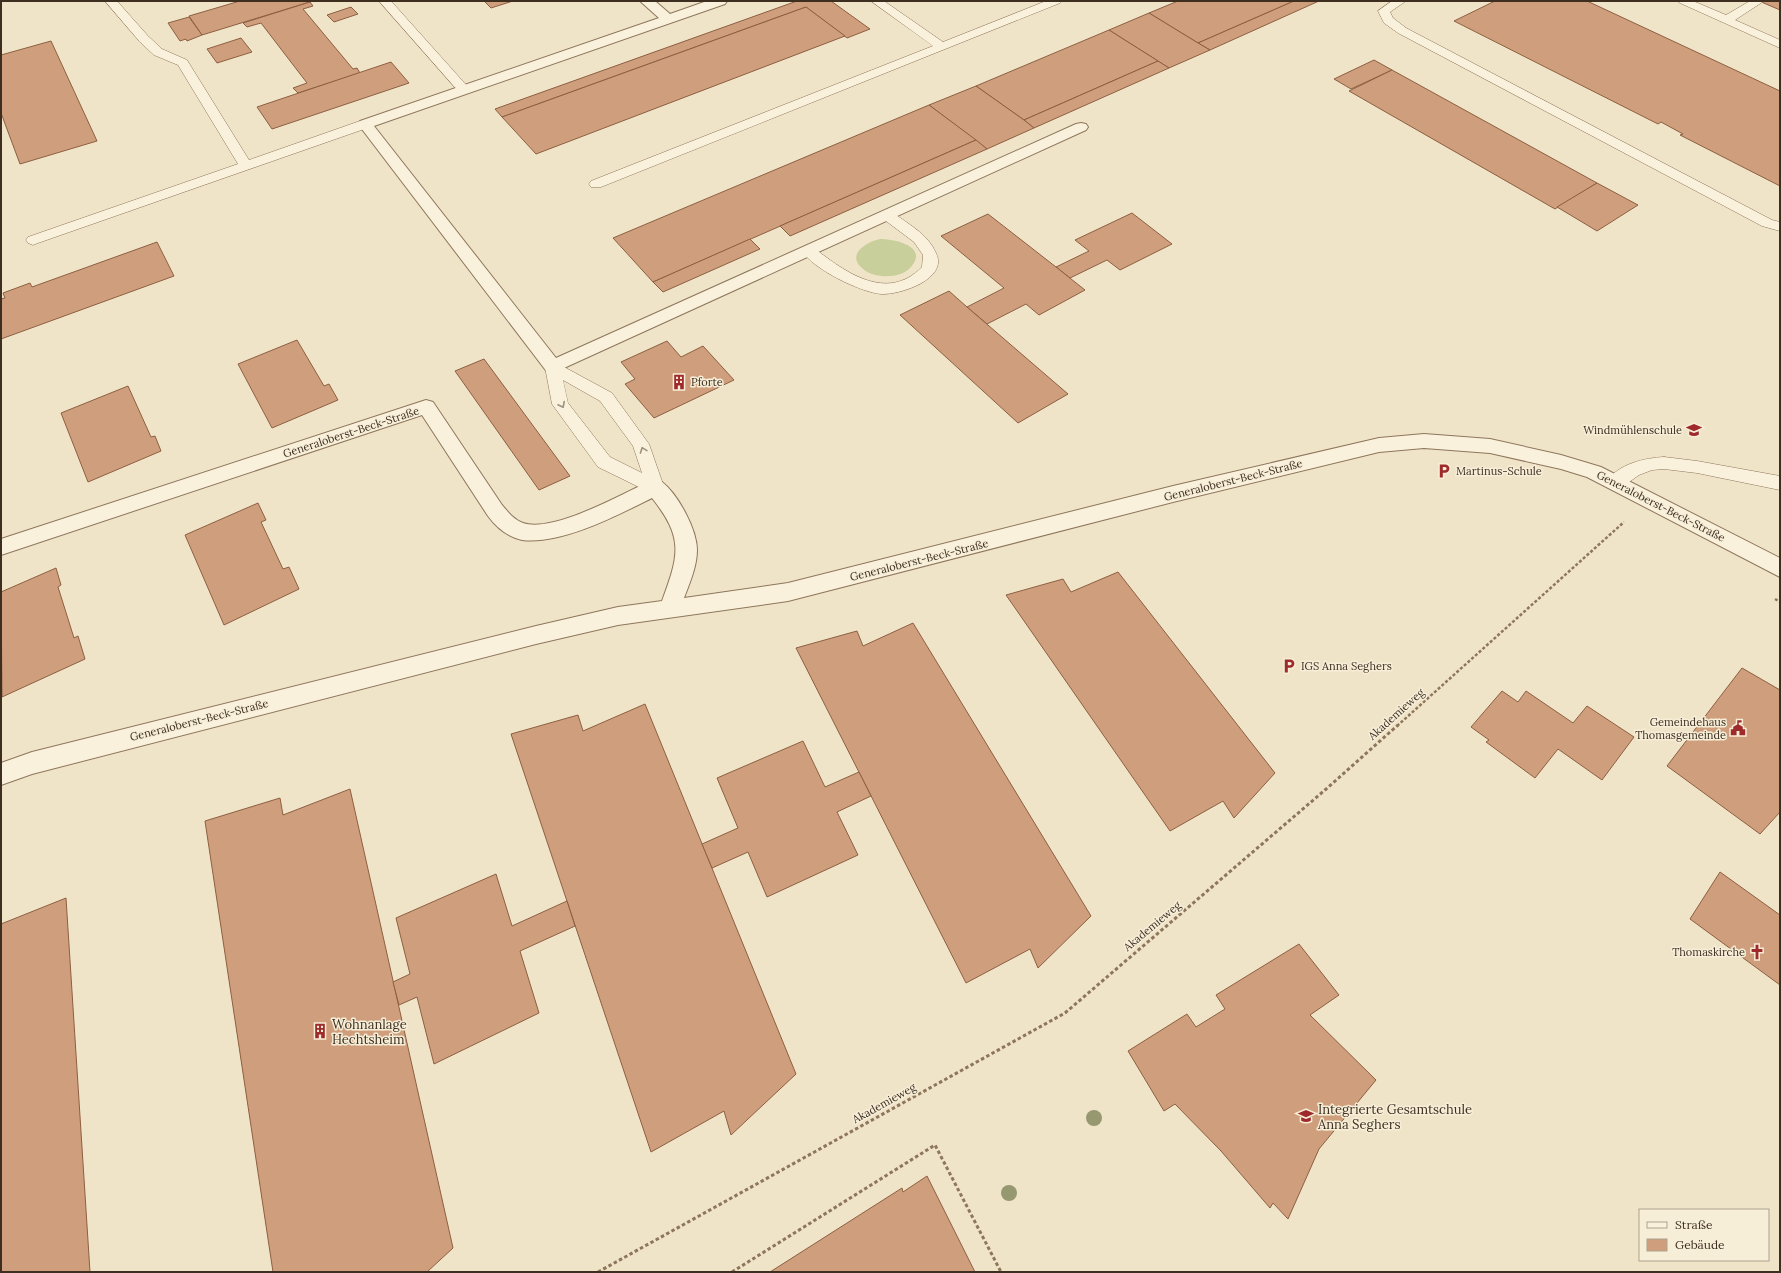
<svg xmlns="http://www.w3.org/2000/svg" width="1781" height="1273" font-family="Lora,serif">
<style>
.green{fill:#c9cf9b}
.building{fill:#cf9f7d;stroke:#8d5f41}
.lines{fill:none;stroke-linecap:round;stroke-linejoin:round}
.service-casing{stroke:#8d765c;stroke-width:1}
.minor-casing{stroke:#8d765c;stroke-width:2}
.path-far1{stroke:#8d765c;stroke-width:2.5;stroke-dasharray:3 2;stroke-linecap:butt}
.path{stroke:#8d765c;stroke-width:3;stroke-dasharray:3.5 2.5;stroke-linecap:butt}
.service{fill:#faf1dc;fill-rule:evenodd}
.minor{fill:#faf1dc;fill-rule:evenodd}
.tree{fill:#96986f}
.oneway{stroke:#9c907e}
.labels{text-anchor:middle;stroke-width:3;stroke-linejoin:round;paint-order:stroke}
.poi-label{font-size:11px;fill:#3d2e20;stroke:#f7eed8;text-anchor:start}
.street-label{font-size:11px;fill:#3d2e20;stroke:#f7eed8}
.near-poi-label{font-size:13px;fill:#3d2e20;stroke:#f7eed8;text-anchor:start}
</style>
<rect width="100%" height="100%" fill="#f0e4c8"/>
<path class="green" d="M880,239C894,239 929,246 911,267C901,279 875,279 863,269C845,254 867,242 880,239Z"/>
<g class="building">
<path d="M240,1H313L202,35L189,16Z"/>
<path d="M484,1H513L491,8Z"/>
<path d="M797,1H831L870,29L847,38L806,7L502,117L495,109Z"/>
<path d="M1178,1H1294L1198,43L1149,13Z"/>
<path d="M1294,1H1319L1210,50L1198,43Z"/>
<path d="M1495,1H1587L1780,91V186L1680,135L1683,134L1661,122L1658,124L1454,21Z"/>
<path d="M1759,1H1780V10Z"/>
<path d="M310,2L313,6L303,9L353,69L357,68L360,73L298,93L293,88L307,83L261,23L247,27L243,23Z"/>
<path d="M351,7L358,14L334,22L327,15Z"/>
<path d="M806,7L845,36L536,154L502,117Z"/>
<path d="M1149,13L1198,43L1210,50L1169,68L1109,30Z"/>
<path d="M189,17L202,35L187,41L186,39L180,41L168,23Z"/>
<path d="M1109,30L1158,61L1024,120L976,86Z"/>
<path d="M241,38L252,52L217,63L207,49Z"/>
<path d="M51,41L97,141L20,164L1,113V55Z"/>
<path d="M1374,60L1392,70L1351,89L1334,79Z"/>
<path d="M1158,61L1169,68L1034,128L1024,120Z"/>
<path d="M391,62L409,83L272,129L257,107Z"/>
<path d="M1392,70L1597,183L1555,209L1349,91Z"/>
<path d="M976,86L1024,120L1034,128L987,149L929,105Z"/>
<path d="M929,105L976,140L653,282L613,238Z"/>
<path d="M976,140L987,149L790,236L780,226Z"/>
<path d="M1597,183L1638,205L1597,231L1557,207Z"/>
<path d="M1132,213L1172,244L1120,270L1107,260L1070,278L1056,267L1089,251L1075,240Z"/>
<path d="M988,214L1056,267L1085,290L1039,315L1026,304L987,324L967,307L1004,288L941,236Z"/>
<path d="M750,239L760,249L663,292L653,282Z"/>
<path d="M157,242L174,276L1,339V299L5,298L3,293L30,283L32,287Z"/>
<path d="M949,291L967,307L1068,394L1018,423L900,315Z"/>
<path d="M297,340L324,386L329,384L338,400L272,428L238,364Z"/>
<path d="M667,341L681,357L703,346L734,380L654,418L625,384L635,379L621,362Z"/>
<path d="M484,359L570,476L539,490L455,371Z"/>
<path d="M128,386L151,437L155,436L161,451L88,482L61,413Z"/>
<path d="M258,503L266,520L261,522L283,569L289,567L299,589L224,625L185,535Z"/>
<path d="M56,568L61,585L58,587L74,638L78,636L85,659L2,697L1,592Z"/>
<path d="M1118,572L1275,773L1234,818L1223,801L1170,831L1006,595L1063,579L1071,592Z"/>
<path d="M913,623L1091,916L1038,968L1030,949L966,983L796,648L857,631L863,646Z"/>
<path d="M1742,668L1780,690V812L1760,834L1667,766Z"/>
<path d="M1502,691L1518,702L1526,691L1573,723L1587,706L1634,737L1602,780L1558,749L1535,778L1486,742L1489,740L1471,727Z"/>
<path d="M645,704L796,1074L731,1135L724,1111L651,1152L511,734L578,715L583,731Z"/>
<path d="M803,741L825,787L859,772L871,796L837,812L858,855L767,897L748,852L712,868L702,844L738,828L717,778Z"/>
<path d="M350,789L453,1248L427,1272H273L205,821L280,798L283,815Z"/>
<path d="M1720,872L1780,915V985L1690,919Z"/>
<path d="M496,874L512,926L567,901L575,926L520,951L539,1013L434,1064L417,997L399,1005L393,982L410,974L396,918Z"/>
<path d="M66,898L90,1272H1V924Z"/>
<path d="M1299,944L1339,995L1310,1015L1376,1080L1319,1149L1288,1219L1273,1203L1270,1208L1221,1151L1175,1104L1164,1111L1128,1051L1187,1014L1196,1027L1225,1009L1216,995Z"/>
<path d="M927,1176L975,1272H770L902,1188L903,1192Z"/>
</g>
<g class="lines">
<g class="service-casing">
<g id="service">
<path d="M105,1H117L148,36L162,49L187,60L249,160L360,121H370L371,124L370,127L38,243L33,245L28,243L26,240L28,237L238,164L178,65L154,55L140,42Z"/>
<path d="M379,1H391L468,87L470,90L468,93H460Z"/>
<path d="M871,1H884L943,42L1046,1H1062L1060,3L601,187H591L589,184L591,181L933,46Z"/>
<path d="M1392,1H1406L1390,12L1393,18L1406,28L1772,220L1780,222V231L1762,226L1398,33L1384,23L1378,11Z"/>
<path d="M1678,1H1693L1726,15L1750,1H1764L1735,20L1780,40V48L1680,3Z"/>
<path d="M887,211L892,212C908,224 928,234 936,253C949,279 900,295 881,294C860,292 813,269 802,251L804,248L809,246L814,248C845,272 887,303 922,267L923,255L914,242L882,218L880,215L882,212Z"/>
<path d="M553,361L612,393L649,444L664,487L661,492L655,494L649,492L598,467L552,404L545,367L547,363ZM563,380L600,401L633,446L642,473L610,457L568,403Z"/>
<path d="M1664,457L1697,461L1780,476V490L1697,473L1664,469L1652,470L1639,475L1622,487L1616,489L1610,487L1607,482C1617,464 1645,458 1664,457Z"/>
</g>
</g>
<g class="minor-casing">
<g id="minor">
<path d="M640,1H655L670,14L707,1H727L725,4L374,126L556,358L1076,124L1081,123L1086,124L1088,127L1086,130L553,373L547,372L358,124L360,121L659,18Z"/>
<path d="M426,400L433,402L502,505C508,512 514,520 523,523C553,533 620,495 648,482C653,480 658,479 662,482C678,494 697,530 697,550C697,566 690,582 684,598L788,583L1173,486L1379,438L1424,434L1490,439L1561,455L1601,467L1780,558V577L1587,477L1561,469L1490,453L1424,448L1379,452L1173,502L788,601L618,625L536,644L32,774L1,785V763L32,752L536,626L618,607L662,601C679,555 684,538 652,498C618,515 561,545 522,540C508,537 496,527 488,516L422,415L1,555V539Z"/>
</g>
</g>
<g class="path-far1">
<path d="M1775,599L1780,602"/>
<path d="M1397,726L1624,522"/>
</g>
<g class="path">
<path d="M598,1272L1065,1013L1325,790L1398,725"/>
<path d="M732,1272L935,1145L1001,1272"/>
</g>
<use href="#service" class="service"/>
<use href="#minor" class="minor"/>
</g>
<g class="tree">
<circle cx="1094" cy="1118" r="8"/>
<circle cx="1009" cy="1193" r="8"/>
</g>
<defs><path id="oneway-chevron" d="M-2-3.5L2.5 0L-2 3.5" fill="none" stroke-width="1.6" stroke-linecap="round" stroke-linejoin="round"/></defs>
<g class="oneway">
<use href="#oneway-chevron" transform="translate(562 405) rotate(63)"/>
<use href="#oneway-chevron" transform="translate(643 450) rotate(-110)"/>
</g>
<defs>
<g id="building-bare" transform="scale(1.2)"><path d="M-4-6H4V6H1V3H-1V6H-4ZM-2.5-4.3h1.7v1.8h-1.7ZM.8-4.3h1.7v1.8H.8ZM-2.5-1h1.7V.8h-1.7ZM.8-1h1.7V.8H.8Z" fill="#9e2a2b" stroke="#f7eed8" stroke-width="2.5" paint-order="stroke"/></g>
<g id="school-bare" transform="scale(1.2)"><path d="M0-5L7-2L0 1L-7-2ZM-4 1L0 2.5L4 1V4Q0 6-4 4Z" fill="#9e2a2b" stroke="#f7eed8" stroke-width="2.5" paint-order="stroke"/></g>
<g id="parking-bare" transform="scale(1.2)"><path d="M-3.5-5.5H1a3.5 3.5 0 0 1 0 7H-1V5.5H-3.5ZM-1-3.4V-.6H.8a1.4 1.4 0 0 0 0-2.8Z" fill="#9e2a2b" stroke="#f7eed8" stroke-width="2.5" paint-order="stroke"/></g>
<g id="civic-bare" transform="scale(1.2)"><path d="M-.6-6.5H3V-4.5H.6V-3L4-1V1h2V6H-6V1h2V-1L-.6-3ZM-1.2 2.5V6h2.4V2.5Z" fill="#9e2a2b" stroke="#f7eed8" stroke-width="2.5" paint-order="stroke"/></g>
<g id="church-bare" transform="scale(1.2)"><path d="M-1.2-6h2.4v3.5h3.3v2.4h-3.3V6h-2.4V-.1h-3.3v-2.4h3.3Z" fill="#9e2a2b" stroke="#f7eed8" stroke-width="2.5" paint-order="stroke"/></g>
</defs>
<g fill-rule="evenodd">
<use href="#building-bare" x="679" y="382"/>
<use href="#school-bare" x="1694" y="430"/>
<use href="#parking-bare" x="1444" y="471"/>
<use href="#parking-bare" x="1289" y="666"/>
<use href="#civic-bare" x="1738" y="728"/>
<use href="#church-bare" x="1757" y="952"/>
<use href="#building-bare" x="320" y="1031"/>
<use href="#school-bare" x="1306" y="1116"/>
</g>
<g class="labels">
<g class="poi-label">
<text x="691" y="386">Pforte</text>
<text x="1682" y="434" text-anchor="end">Windmühlenschule</text>
<text x="1456" y="475">Martinus-Schule</text>
<text x="1301" y="670">IGS Anna Seghers</text>
<text x="1726" y="726" text-anchor="end">Gemeindehaus<tspan x="1726" dy="13">Thomasgemeinde</tspan></text>
<text x="1745" y="956" text-anchor="end">Thomaskirche</text>
</g>
<g class="street-label">
<text transform="translate(351 432) rotate(-18)" y="4">Generaloberst-Beck-Straße</text>
<text transform="translate(1233 480) rotate(-14)" y="4">Generaloberst-Beck-Straße</text>
<text transform="translate(1661 506) rotate(27)" y="4">Generaloberst-Beck-Straße</text>
<text transform="translate(919 560) rotate(-14)" y="4">Generaloberst-Beck-Straße</text>
<text transform="translate(1396 714) rotate(-42)" y="4">Akademieweg</text>
<text transform="translate(199 720) rotate(-14)" y="4">Generaloberst-Beck-Straße</text>
<text transform="translate(1152 926) rotate(-40)" y="4">Akademieweg</text>
<text transform="translate(884 1103) rotate(-29)" y="4">Akademieweg</text>
</g>
<g class="near-poi-label">
<text x="332" y="1029">Wohnanlage<tspan x="332" dy="15">Hechtsheim</tspan></text>
<text x="1318" y="1114">Integrierte Gesamtschule<tspan x="1318" dy="15">Anna Seghers</tspan></text>
</g>
</g>
<rect width="1781" height="1273" fill="none" stroke="#3d2e20" stroke-width="4"/>
<rect x="1639" y="1209" width="130" height="52" fill="#f7eed8" stroke="#ada18e"/>
<rect x="1647" y="1222" width="20" height="6" fill="#faf1dc" stroke="#ada18e"/>
<text x="1675" y="1229" font-size="12" fill="#3d2e20">Straße</text>
<rect x="1647" y="1239" width="20" height="12" fill="#cf9f7d" stroke="#ada18e"/>
<text x="1675" y="1249" font-size="12" fill="#3d2e20">Gebäude</text>
</svg>
